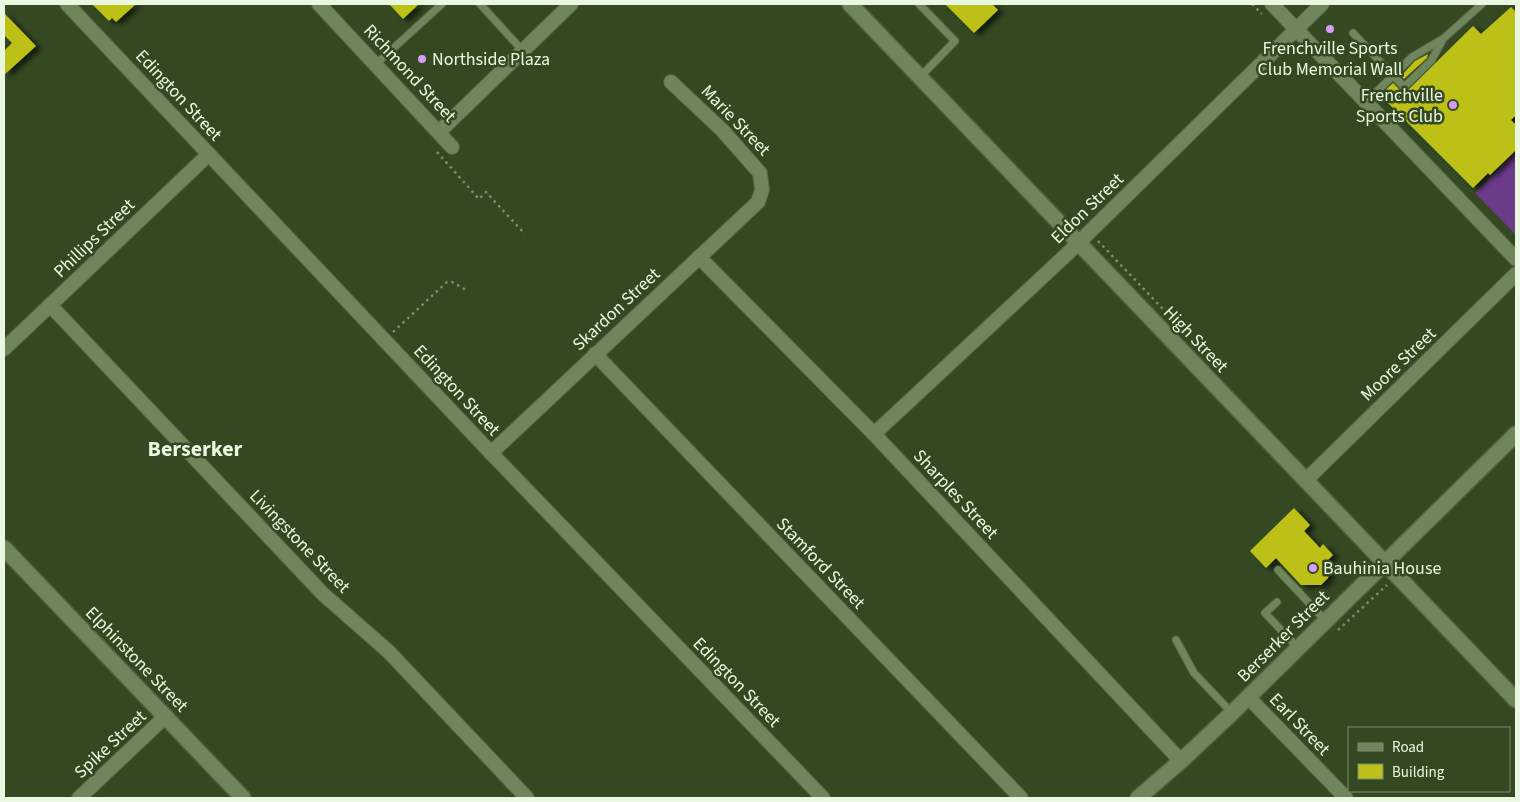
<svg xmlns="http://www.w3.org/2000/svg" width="1520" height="802" font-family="'Source Sans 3',sans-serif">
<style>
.green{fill:#6c3b89}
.building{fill:#bdc018;filter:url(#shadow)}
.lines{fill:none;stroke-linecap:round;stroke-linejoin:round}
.lane-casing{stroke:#526240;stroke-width:9}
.street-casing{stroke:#526240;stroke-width:16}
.secondary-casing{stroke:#526240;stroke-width:18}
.path{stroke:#7c8e6e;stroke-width:2.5;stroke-dasharray:2.5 4;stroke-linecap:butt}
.lane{stroke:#6f855c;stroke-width:7}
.street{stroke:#6f855c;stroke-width:14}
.secondary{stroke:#6f855c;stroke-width:15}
.poi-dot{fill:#d59cfb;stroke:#344822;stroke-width:2}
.labels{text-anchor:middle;stroke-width:5;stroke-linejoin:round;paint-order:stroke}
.poi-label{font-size:18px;fill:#eaf7e1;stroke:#344822;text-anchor:start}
.street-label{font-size:18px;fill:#eaf7e1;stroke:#344822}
.district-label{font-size:22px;font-weight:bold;fill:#eaf7e1;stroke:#344822}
</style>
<defs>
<filter id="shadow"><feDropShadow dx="5.5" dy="3" stdDeviation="2.5" flood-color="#0009"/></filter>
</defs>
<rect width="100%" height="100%" fill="#344822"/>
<path class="green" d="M1516,152V235L1475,193Z"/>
<g class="building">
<path d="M92,4H136L116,22L112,18L109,21Z"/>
<path d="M389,4H419L403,19Z"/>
<path d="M945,4H992L998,10L974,33Z"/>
<path d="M1511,7L1516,12V115L1511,120L1516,125V150L1490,175L1488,173L1473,188L1380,95L1393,83L1402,92L1407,91L1473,26L1481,34Z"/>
<path d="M4,13L36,46L4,75V51L12,43L4,35Z"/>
<path d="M1428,54L1427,58L1404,79L1401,76L1415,61Z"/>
<path d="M1294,508L1310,525L1304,531L1320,548L1323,544L1333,555L1328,560L1330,568L1328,578L1321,585H1301L1276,558L1266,568L1250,551Z"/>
</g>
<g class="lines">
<g class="lane-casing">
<g id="lane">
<path d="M480,4L523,51"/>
<path d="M919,4L955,41L920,77"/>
<path d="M1353,33L1404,87L1431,61L1442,41"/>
<path d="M376,64L442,4"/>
<path d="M1366,102L1412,57L1444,38L1482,4"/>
<path d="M1278,570L1325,620"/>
<path d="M1277,602L1265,613L1298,648"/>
<path d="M1176,640L1194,673L1232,713"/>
</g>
</g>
<g class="street-casing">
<g id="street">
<path d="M67,4L491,453L823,798"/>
<path d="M319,4L452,147"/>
<path d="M1272,4L1516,259"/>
<path d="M439,132L571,4"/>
<path d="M699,257L874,434L1181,761"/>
<path d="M50,305L323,594L389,652L527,798"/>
<path d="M4,349L209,154"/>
<path d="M595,354L1021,798"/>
<path d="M874,434L1067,254L1322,4"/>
<path d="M491,453L758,202L762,190L760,173L723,131L671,82"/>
<path d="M1306,480L1516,274"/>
<path d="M1248,697L1346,798"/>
<path d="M79,798L166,716"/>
</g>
</g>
<g class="secondary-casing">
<g id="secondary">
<path d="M850,4L1516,700"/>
<path d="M4,548L243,798"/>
<path d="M1138,798L1181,761L1232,713L1516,434"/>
</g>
</g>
<g class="path">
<path d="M1252,4L1262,14"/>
<path d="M437,152L479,199L486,192L525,234"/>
<path d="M1098,241L1204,352"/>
<path d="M393,332L447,282H452L466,290"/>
<path d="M1338,630L1387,585"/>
</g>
<use href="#lane" class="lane"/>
<use href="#street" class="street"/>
<use href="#secondary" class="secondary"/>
</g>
<g class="poi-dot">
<circle cx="1330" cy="29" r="5"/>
<circle cx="422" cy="59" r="5"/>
<circle cx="1453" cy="105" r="5"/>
<circle cx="1313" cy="568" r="5"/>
</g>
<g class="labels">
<g class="poi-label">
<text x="1330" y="54" text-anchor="middle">Frenchville Sports<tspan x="1330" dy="21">Club Memorial Wall</tspan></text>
<text x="432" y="65">Northside Plaza</text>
<text x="1443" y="101" text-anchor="end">Frenchville<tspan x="1443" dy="21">Sports Club</tspan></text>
<text x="1323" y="574">Bauhinia House</text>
</g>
<g class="street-label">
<text transform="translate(410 73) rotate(47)" y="6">Richmond Street</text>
<text transform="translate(179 95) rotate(47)" y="6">Edington Street</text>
<text transform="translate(736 120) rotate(46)" y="6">Marie Street</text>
<text transform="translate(1087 208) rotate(-44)" y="6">Eldon Street</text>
<text transform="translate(94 238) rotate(-44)" y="6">Phillips Street</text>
<text transform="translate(616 309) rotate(-43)" y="6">Skardon Street</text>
<text transform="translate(1196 339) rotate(46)" y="6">High Street</text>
<text transform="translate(1398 364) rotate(-44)" y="6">Moore Street</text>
<text transform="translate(457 390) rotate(47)" y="6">Edington Street</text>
<text transform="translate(956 494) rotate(47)" y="6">Sharples Street</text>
<text transform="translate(300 541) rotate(46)" y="6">Livingstone Street</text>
<text transform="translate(821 563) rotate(46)" y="6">Stamford Street</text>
<text transform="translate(1283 636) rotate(-45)" y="6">Berserker Street</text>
<text transform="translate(137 659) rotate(46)" y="6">Elphinstone Street</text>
<text transform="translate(737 682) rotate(46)" y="6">Edington Street</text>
<text transform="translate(1300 724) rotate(46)" y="6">Earl Street</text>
<text transform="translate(110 744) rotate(-43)" y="6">Spike Street</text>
</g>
<g class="district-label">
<text x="195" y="456">Berserker</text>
</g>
</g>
<rect width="1520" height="802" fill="none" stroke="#eaf7e1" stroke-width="10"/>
<rect x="1348" y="727" width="162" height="65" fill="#344822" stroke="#7d8e6e"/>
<rect x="1358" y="743" width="25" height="8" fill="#6f855c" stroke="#7d8e6e"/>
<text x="1392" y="752" font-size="15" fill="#eaf7e1">Road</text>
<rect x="1358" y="764" width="25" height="15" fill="#bdc018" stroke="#7d8e6e"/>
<text x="1392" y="777" font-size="15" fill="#eaf7e1">Building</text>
</svg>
